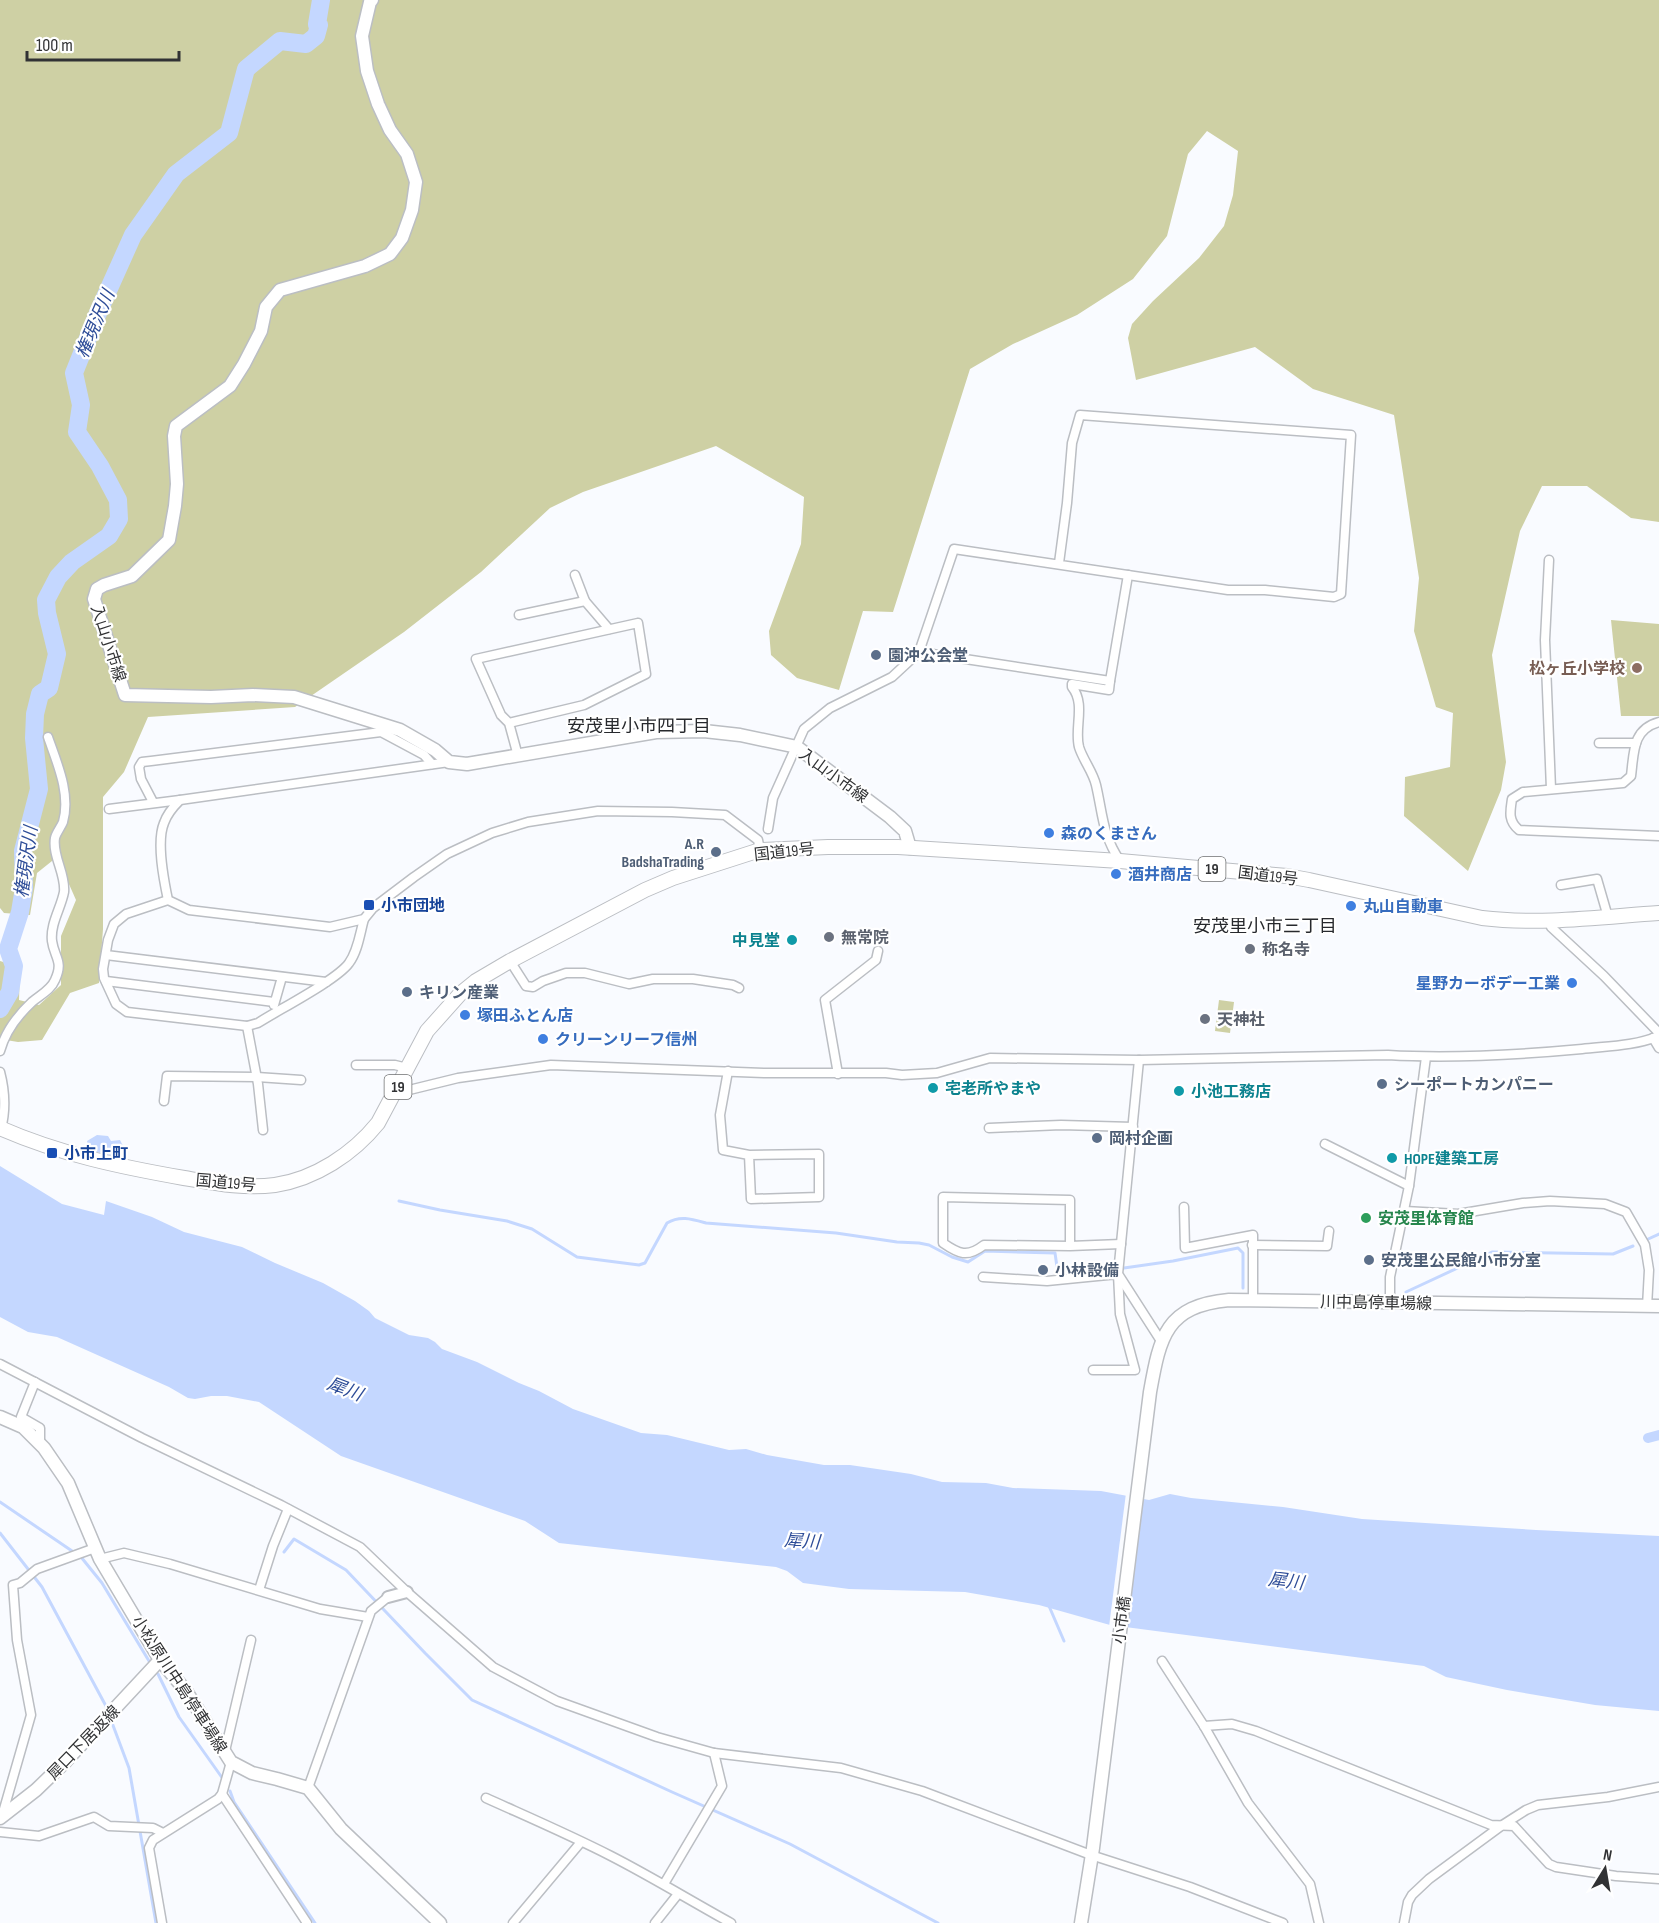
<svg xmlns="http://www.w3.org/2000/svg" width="1659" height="1923" font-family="'Sofia Sans Condensed','Noto Sans JP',sans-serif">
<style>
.green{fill:#ced0a4}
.water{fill:#c4d7ff}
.pier{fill:#f9fbff}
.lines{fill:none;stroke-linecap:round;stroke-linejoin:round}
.stream{stroke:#c4d7ff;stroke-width:3}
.canal{stroke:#c4d7ff;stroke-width:10}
.river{stroke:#c4d7ff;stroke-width:18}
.minor-casing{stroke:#bbbec3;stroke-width:11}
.tertiary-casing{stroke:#bbbec3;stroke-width:14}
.secondary-casing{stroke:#bbbec3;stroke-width:15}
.trunk-casing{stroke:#bbbec3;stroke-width:16}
.minor{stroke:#fff;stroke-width:8}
.tertiary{stroke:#fff;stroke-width:10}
.secondary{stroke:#fff;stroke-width:12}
.trunk{stroke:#fff;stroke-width:14}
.service-dot{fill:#5c6f8a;stroke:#fff;stroke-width:2}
.education-dot{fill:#8d6e63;stroke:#fff;stroke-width:2}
.shop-dot{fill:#3f7fe0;stroke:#fff;stroke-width:2}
.transit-dot{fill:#1a4fb4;stroke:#fff;stroke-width:2}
.worship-dot{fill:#6b7280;stroke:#fff;stroke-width:2}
.culture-dot{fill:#0f9aa8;stroke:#fff;stroke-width:2}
.leisure-dot{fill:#2e9e5b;stroke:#fff;stroke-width:2}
.labels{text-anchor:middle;stroke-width:4.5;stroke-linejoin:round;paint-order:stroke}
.shield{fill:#fff;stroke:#6f7071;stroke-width:1.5}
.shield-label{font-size:15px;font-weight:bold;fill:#313234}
.street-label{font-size:16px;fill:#313234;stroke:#fff}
.service-label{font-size:16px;font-weight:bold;fill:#4e5e75;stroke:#fff;text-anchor:start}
.education-label{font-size:16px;font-weight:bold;fill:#785e54;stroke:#fff;text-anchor:end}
.shop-label{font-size:16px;font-weight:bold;fill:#366cbe;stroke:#fff;text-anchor:start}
.transit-label{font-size:16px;font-weight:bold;fill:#164399;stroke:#fff;text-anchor:start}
.worship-label{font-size:16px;font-weight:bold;fill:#5b616d;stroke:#fff;text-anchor:start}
.culture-label{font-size:16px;font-weight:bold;fill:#0d838f;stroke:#fff;text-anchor:start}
.leisure-label{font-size:16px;font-weight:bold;fill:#27864d;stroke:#fff;text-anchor:start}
.water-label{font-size:18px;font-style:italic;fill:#2e4d98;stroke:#fff}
.neighbourhood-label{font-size:18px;fill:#27292d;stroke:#fff}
</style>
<rect width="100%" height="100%" fill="#f9fbff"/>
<g class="green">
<path d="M0,0H1659V522L1631,518L1587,486H1542L1520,531L1492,655L1506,762L1501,790L1468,871L1404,816L1405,777L1450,767L1453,713L1436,707L1414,631L1419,578L1394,415L1313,389L1255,347L1136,380L1128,338L1132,324L1153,301L1199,258L1224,226L1233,195L1238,151L1207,131L1188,154L1167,236L1133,279L1077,315L1013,344L970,369L893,612L863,611L839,690L797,678L771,655L769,631L801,544L804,497L716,446L583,492L550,508L481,572L404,632L295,707L148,717L124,772L103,797V929L99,983L70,993L42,1040L18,1042L0,1039V961L20,967L19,1000L39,1005L61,985V936L76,900L57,857L37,873L30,915L4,913L0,908Z"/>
<path d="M1611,620L1659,624V716H1621Z"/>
<path d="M1219,1000L1234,1002L1230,1033L1215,1031Z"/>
</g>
<g class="water">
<path d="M97,1135L108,1136L111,1141L120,1140L123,1146L121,1154L118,1158L89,1150L87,1141Z"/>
<path d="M0,1166L62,1204L104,1215L106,1201L152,1217L184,1232L242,1247L275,1263L323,1283L355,1301L369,1311L375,1318L409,1335L428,1338L435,1342L442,1349L477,1362L519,1383L539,1391L573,1409L641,1433L667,1435L729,1450L746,1449L767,1455L824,1465H850L911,1474L942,1482L986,1483L1013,1488L1101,1491L1149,1500L1170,1494L1191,1498L1283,1507L1362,1519L1536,1530L1659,1536V1711L1595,1705L1507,1690L1446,1677L1424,1666L1110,1625L1039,1605L965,1592L849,1589L803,1583L787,1571L776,1567L559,1543L525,1521L341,1456L259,1402L227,1396H211L195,1399L188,1398L169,1387L57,1337L28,1332L0,1317Z"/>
</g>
<path class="pier" d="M1126,1493L1142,1496L1125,1629L1109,1627Z"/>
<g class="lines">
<g class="stream">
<path d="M399,1201L440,1210L507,1221L532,1229L577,1257L639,1265L645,1263L667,1223C680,1215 692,1219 706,1223L836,1233L897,1242L919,1243L929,1245L952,1257L968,1262L985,1251L1055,1253L1057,1267C1064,1273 1074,1273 1083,1274"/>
<path d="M1646,1240L1659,1234"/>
<path d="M1124,1268L1173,1261L1238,1248L1243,1253V1288"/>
<path d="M1099,1272L1109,1270"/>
<path d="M1406,1292L1492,1252L1613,1254L1633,1246"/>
<path d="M0,1502L75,1553"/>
<path d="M0,1533L42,1587L107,1708"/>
<path d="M284,1552L294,1539L346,1570L425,1653L472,1700L672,1792L790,1844L938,1923"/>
<path d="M81,1557L102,1583L149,1661"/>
<path d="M1049,1606L1064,1641"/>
<path d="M158,1674L179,1717L223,1779"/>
<path d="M111,1720L129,1768L156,1923"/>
<path d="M230,1791L234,1802L315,1923"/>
</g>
<path class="canal" d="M1648,1438L1659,1435"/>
<path class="river" d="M0,1009L10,992L14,966L8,949L20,912L24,888L23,851L39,789L34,738L35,714L40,694L49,688L57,654L47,613L46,600L58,577L72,562L109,536L119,519L118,500L100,466L77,432L81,405L74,373L98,313L133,235L176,174L229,133L246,69L280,41L306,44L316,36L319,25L317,24L321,0"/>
<g class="minor-casing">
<g id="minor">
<path d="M1549,560L1545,640L1551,789"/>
<path d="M575,575L585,601"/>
<path d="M519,615L585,601L609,629"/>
<path d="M919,652L1110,681L1128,575"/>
<path d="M1110,681L1109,690L1072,684V687C1086,704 1074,728 1079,747C1083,760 1093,772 1096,785C1103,815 1102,834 1120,861"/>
<path d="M1659,722C1632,729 1634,753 1631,776L1623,783L1523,792L1512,799C1510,812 1508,821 1519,830L1659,836"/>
<path d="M509,723L584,705L646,674L638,623L476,659L501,715L509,723L518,756"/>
<path d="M1599,743H1636"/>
<path d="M449,762L180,800C173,807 167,814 164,823C156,842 164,881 168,900L189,910L330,927L364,919L373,908L414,877L447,854L492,833L528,822L598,811L672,812L725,815L758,840L760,850"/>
<path d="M153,802L141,779L139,767L142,762L151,761L381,732L424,755L432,764"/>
<path d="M109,809L180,800"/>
<path d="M768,829L773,798L804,729L830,708L892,677L919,652L954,549L1228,590H1265L1334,597L1341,594L1351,435L1080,415L1072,443L1067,503L1059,563"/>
<path d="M1561,885L1597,879L1608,917"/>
<path d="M168,900L126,914L114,924L108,940L103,969L104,978L116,1004L127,1012L247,1026L258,1023C278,1010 337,980 349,963C358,951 360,933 364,919"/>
<path d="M1549,920L1551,927L1604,976L1659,1033"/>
<path d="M106,955L326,982"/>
<path d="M510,961L526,986L533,987L543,981L566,973H585L629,984L653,979H693L733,985L739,988"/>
<path d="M106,981L274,1002"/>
<path d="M274,1005L282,977"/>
<path d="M247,1026L258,1084L263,1130"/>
<path d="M1653,1038L1659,1048"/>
<path d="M0,1051C5,1033 18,1015 32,1002C40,995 51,990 55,980C64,961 54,957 52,941C50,924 61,908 64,892C66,874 52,856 55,838C56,833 61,827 63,822C71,794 57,763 48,737"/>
<path d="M1139,1060L1118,1274L1161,1341"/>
<path d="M356,1065H395L407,1068"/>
<path d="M728,1071L720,1115L723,1150L749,1155L819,1154V1197L751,1199L749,1155"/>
<path d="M0,1072C5,1091 6,1110 1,1129"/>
<path d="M838,1074L825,1000L876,960L878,951"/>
<path d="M396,1090L405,1091L458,1078L551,1065L764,1073H886L902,1075L937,1073L990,1058L1139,1060L1388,1055C1453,1059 1517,1055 1582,1049C1609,1046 1634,1046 1659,1036"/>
<path d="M164,1101L167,1076L257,1077L301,1080"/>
<path d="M989,1128L1061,1125L1133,1127"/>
<path d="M1325,1144L1409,1186"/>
<path d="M1184,1207L1185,1248L1253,1235V1299"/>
<path d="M1405,1211L1458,1214L1523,1203L1550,1201L1605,1204L1626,1212L1645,1245L1649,1270L1647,1307"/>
<path d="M1252,1245L1327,1246L1329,1231"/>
<path d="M1070,1246V1200L943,1197V1243C959,1254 967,1258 984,1245L1070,1246L1121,1244"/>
<path d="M983,1277L1047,1281L1118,1274L1120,1314L1135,1370H1093"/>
<path d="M1390,1302V1277L1409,1186L1426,1057"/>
<path d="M0,1364L142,1438L281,1505L360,1547L407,1592L493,1667L557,1701L657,1737L714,1753L841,1768L922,1791L1091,1855L1190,1887L1283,1923"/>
<path d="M35,1382L21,1417L40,1428V1444"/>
<path d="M100,1559L124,1553L170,1564L320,1609L368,1617"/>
<path d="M259,1590L273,1546L288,1509"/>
<path d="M1162,1661L1204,1726L1248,1803L1310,1884L1319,1923"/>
<path d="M1204,1726L1232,1724L1256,1731L1491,1825L1514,1826L1549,1864L1556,1867L1616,1876L1659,1879"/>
<path d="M225,1751L251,1640"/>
<path d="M308,1788L371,1611L388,1597"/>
<path d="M222,1794L307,1923"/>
<path d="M486,1798C528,1817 570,1835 611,1856C652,1877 691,1901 731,1923"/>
<path d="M2,1816L31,1715L17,1640L13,1585L20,1583L37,1569L95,1548"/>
<path d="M0,1832L39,1836L94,1817L109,1826L153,1828L163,1833"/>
<path d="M664,1884L722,1786L714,1753"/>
<path d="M162,1923L149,1848L153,1840L218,1799L222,1794L231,1762"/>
<path d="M513,1923L581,1842"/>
<path d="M655,1923L678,1894"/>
<path d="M1404,1923L1408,1902L1412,1895L1429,1879L1501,1826L1526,1810L1538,1805L1608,1797L1659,1787"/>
</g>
</g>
<g class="tertiary-casing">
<path id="tertiary" d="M388,1597L407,1592"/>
</g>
<g class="secondary-casing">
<g id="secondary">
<path d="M372,0L370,2L362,36L367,71L378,104L390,130L407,154L416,182L412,210L402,238L390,254L365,266L280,290L266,307L261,331L244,364L230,386L176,426L174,436L177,484L175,506L169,540L132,576L104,585L97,589L94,599L125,695L211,697L253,695L294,697L400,730L435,750L449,762L467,764L656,732L704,731L740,735L797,747L890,817L905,831L910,848"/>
<path d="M0,1417L23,1427L44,1448L68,1483L100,1559L160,1660L186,1691L231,1762L252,1773L277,1779L308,1788L341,1829L440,1923"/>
<path d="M0,1818L36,1790L66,1761L160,1660"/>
<path d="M1081,1923L1093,1848L1150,1392C1160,1336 1166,1306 1229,1300L1659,1306"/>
</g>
</g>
<g class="trunk-casing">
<path id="trunk" d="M0,1128C59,1154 121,1167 184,1178C214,1183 244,1189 275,1185C315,1179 353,1154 378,1123L427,1031L460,994L476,981L510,961L645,890L673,878L760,850L828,847H898L1120,861L1287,876L1309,880L1482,918C1540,925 1601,917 1659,913"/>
</g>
<use href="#minor" class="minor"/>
<use href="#tertiary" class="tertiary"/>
<use href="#secondary" class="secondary"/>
<use href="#trunk" class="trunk"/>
</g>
<g class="service-dot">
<circle cx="876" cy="655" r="6"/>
<circle cx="716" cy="852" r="6"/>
<circle cx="407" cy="992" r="6"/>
<circle cx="1382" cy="1084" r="6"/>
<circle cx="1097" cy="1138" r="6"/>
<circle cx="1369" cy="1260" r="6"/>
<circle cx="1043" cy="1270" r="6"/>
</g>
<circle class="education-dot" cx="1637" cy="668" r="6"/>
<g class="shop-dot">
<circle cx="1049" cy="833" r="6"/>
<circle cx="1116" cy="874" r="6"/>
<circle cx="1351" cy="906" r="6"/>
<circle cx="1572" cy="983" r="6"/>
<circle cx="465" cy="1015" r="6"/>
<circle cx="543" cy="1039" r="6"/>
</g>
<g class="transit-dot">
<rect x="363" y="899" width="12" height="12" rx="3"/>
<rect x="46" y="1147" width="12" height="12" rx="3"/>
</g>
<g class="worship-dot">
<circle cx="829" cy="937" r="6"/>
<circle cx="1250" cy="949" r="6"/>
<circle cx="1205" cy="1019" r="6"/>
</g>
<g class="culture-dot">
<circle cx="792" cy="940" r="6"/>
<circle cx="933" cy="1088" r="6"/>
<circle cx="1179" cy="1091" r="6"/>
<circle cx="1392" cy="1158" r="6"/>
</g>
<circle class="leisure-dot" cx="1366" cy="1218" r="6"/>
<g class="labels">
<g class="shield">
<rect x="1198.5" y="857" width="27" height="24" rx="4.5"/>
<rect x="384.5" y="1075" width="27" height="24" rx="4.5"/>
</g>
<g class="shield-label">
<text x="1212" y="874">19</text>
<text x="398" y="1092">19</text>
</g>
<g class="street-label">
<text transform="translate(109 643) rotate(72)" y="6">入山小市線</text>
<text transform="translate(834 775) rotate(36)" y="6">入山小市線</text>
<text transform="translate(784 851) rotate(-6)" y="6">国道19号</text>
<text transform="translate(1268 875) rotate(7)" y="6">国道19号</text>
<text transform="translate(226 1182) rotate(5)" y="6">国道19号</text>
<text transform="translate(1376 1302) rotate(1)" y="6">川中島停車場線</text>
<text transform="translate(1121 1620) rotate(-83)" y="6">小市橋</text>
<text transform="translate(180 1684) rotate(57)" y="6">小松原川中島停車場線</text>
<text transform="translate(83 1742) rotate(-46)" y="6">犀口下居返線</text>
</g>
<g class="service-label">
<text x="888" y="661">園沖公会堂</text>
<text x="704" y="849" text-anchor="end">A.R<tspan x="704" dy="18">BadshaTrading</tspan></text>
<text x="419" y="998">キリン産業</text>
<text x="1394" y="1090">シーポートカンパニー</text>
<text x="1109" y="1144">岡村企画</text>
<text x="1381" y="1266">安茂里公民館小市分室</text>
<text x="1055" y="1276">小林設備</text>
</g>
<g class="education-label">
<text x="1625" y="674">松ヶ丘小学校</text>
</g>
<g class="shop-label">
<text x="1061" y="839">森のくまさん</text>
<text x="1128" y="880">酒井商店</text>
<text x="1363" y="912">丸山自動車</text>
<text x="1560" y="989" text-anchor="end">星野カーボデー工業</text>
<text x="477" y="1021">塚田ふとん店</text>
<text x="555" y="1045">クリーンリーフ信州</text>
</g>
<g class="transit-label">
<text x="381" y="911">小市団地</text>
<text x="64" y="1159">小市上町</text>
</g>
<g class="worship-label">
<text x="841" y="943">無常院</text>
<text x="1262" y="955">称名寺</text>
<text x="1217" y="1025">天神社</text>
</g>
<g class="culture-label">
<text x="780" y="946" text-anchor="end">中見堂</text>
<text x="945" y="1094">宅老所やまや</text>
<text x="1191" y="1097">小池工務店</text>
<text x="1404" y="1164">HOPE建築工房</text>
</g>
<g class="leisure-label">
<text x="1378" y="1224">安茂里体育館</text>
</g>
<g class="water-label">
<text transform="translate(95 324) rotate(-67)" y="6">権現沢川</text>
<text transform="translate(26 862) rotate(-82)" y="6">権現沢川</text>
<text transform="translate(345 1389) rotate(21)" y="6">犀川</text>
<text transform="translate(802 1541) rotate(4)" y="6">犀川</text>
<text transform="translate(1286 1581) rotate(7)" y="6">犀川</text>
</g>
<g class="neighbourhood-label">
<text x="639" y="732">安茂里小市四丁目</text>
<text x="1265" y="932">安茂里小市三丁目</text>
</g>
</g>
<g transform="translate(1605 1869) rotate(11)" stroke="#ffffff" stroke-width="4.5" paint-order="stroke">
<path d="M0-4.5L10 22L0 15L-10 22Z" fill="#313234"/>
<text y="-9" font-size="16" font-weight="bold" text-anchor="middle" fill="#313234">N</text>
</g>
<path d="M27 51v9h152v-9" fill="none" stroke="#313234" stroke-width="3"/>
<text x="36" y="51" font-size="18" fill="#313234" stroke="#ffffff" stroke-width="4.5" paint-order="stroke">100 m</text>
</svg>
